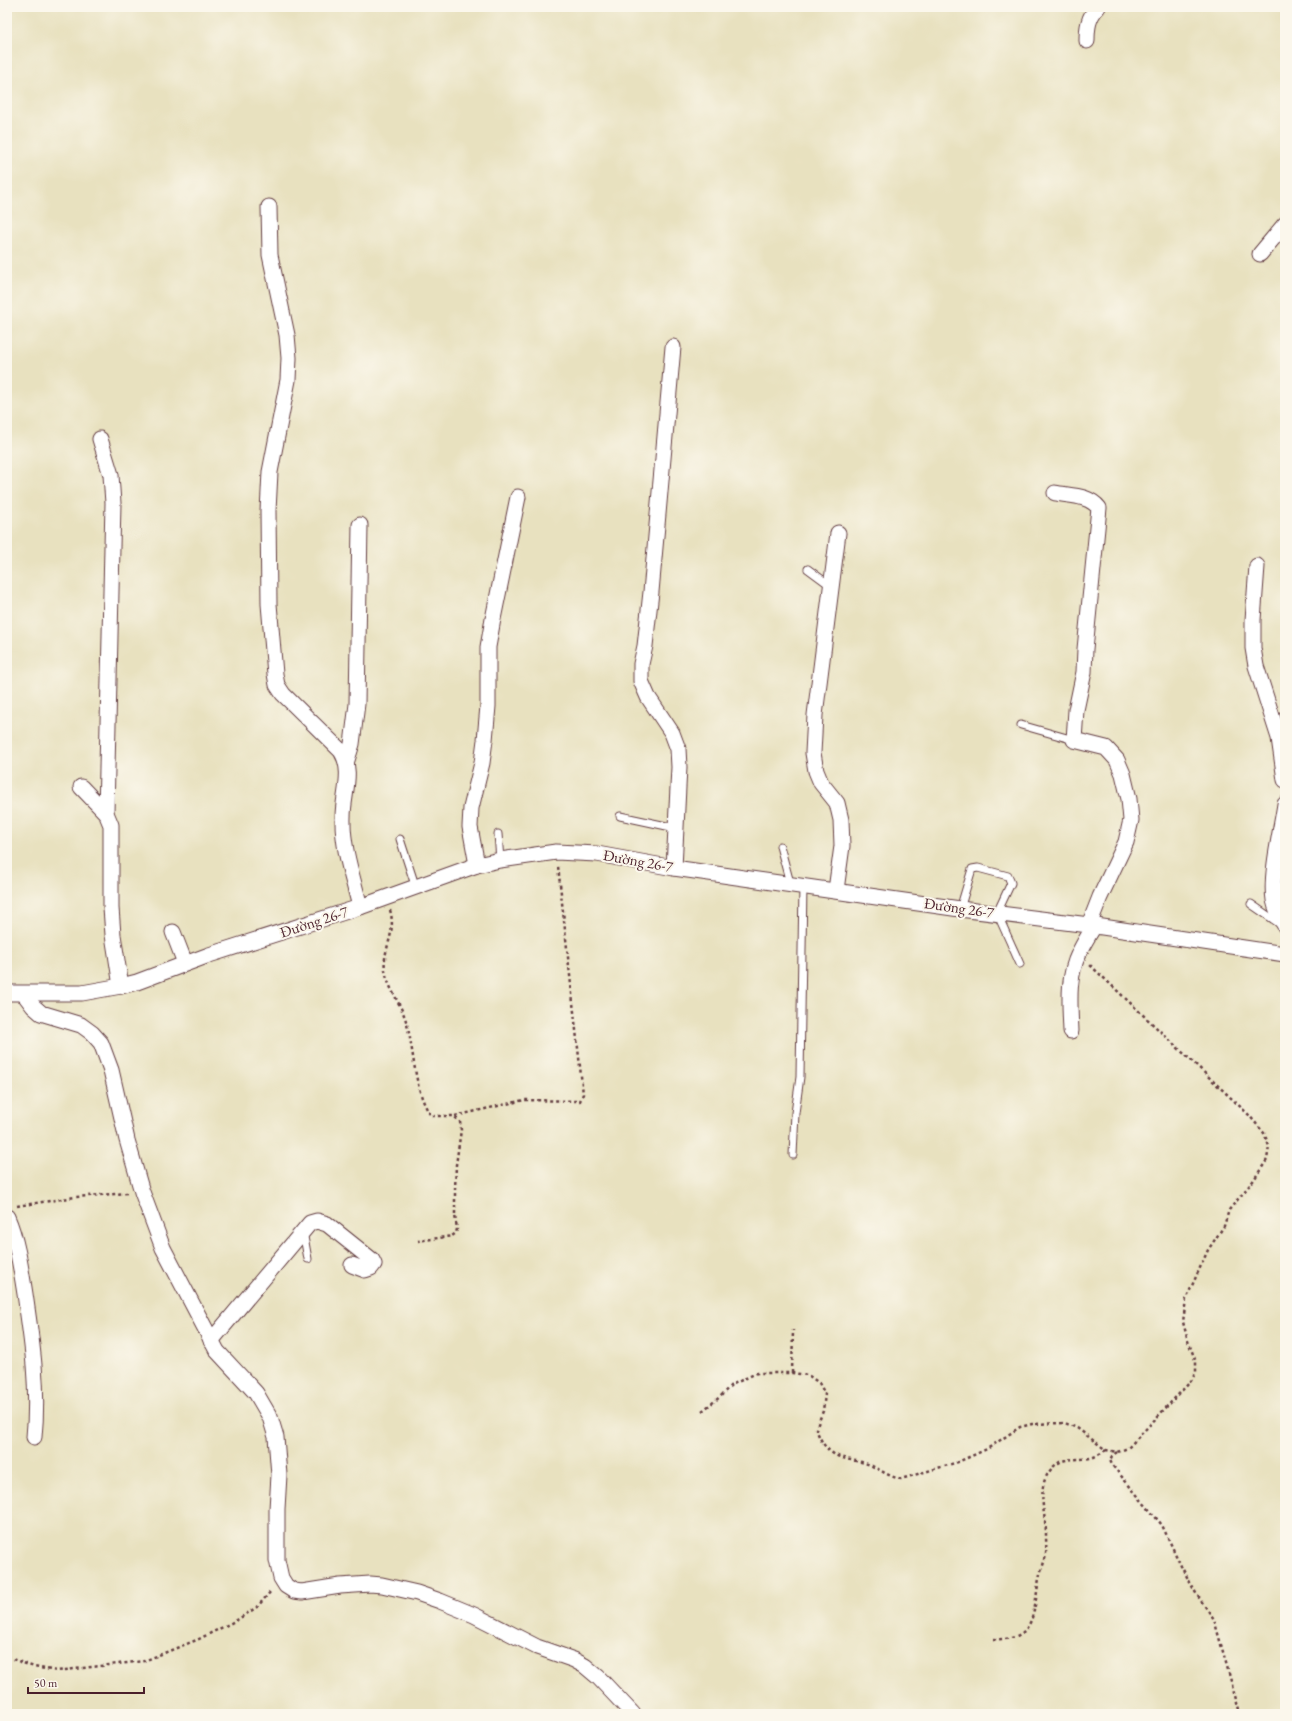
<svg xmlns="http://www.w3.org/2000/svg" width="1292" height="1721" font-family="'EB Garamond',serif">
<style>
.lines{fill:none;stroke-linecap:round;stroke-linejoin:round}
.service-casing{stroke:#623c41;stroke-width:9}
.minor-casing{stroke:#623c41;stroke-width:17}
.path{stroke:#623c41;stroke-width:2.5;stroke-dasharray:3 3;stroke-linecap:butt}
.service{stroke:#fff;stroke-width:7}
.minor{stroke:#fff;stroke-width:15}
.labels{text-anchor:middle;stroke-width:4;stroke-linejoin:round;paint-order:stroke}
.street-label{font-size:15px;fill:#4a1f2b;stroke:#fbf7ec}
</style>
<rect width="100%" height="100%" fill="#fbf7ec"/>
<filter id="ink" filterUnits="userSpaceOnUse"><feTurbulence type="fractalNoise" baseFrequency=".025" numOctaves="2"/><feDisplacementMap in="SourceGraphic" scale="8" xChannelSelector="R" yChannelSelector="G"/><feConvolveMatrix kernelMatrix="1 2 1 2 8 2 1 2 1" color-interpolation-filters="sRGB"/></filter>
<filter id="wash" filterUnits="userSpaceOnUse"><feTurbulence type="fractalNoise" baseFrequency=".012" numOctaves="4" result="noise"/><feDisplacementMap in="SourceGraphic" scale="16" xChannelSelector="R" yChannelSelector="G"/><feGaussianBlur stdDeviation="0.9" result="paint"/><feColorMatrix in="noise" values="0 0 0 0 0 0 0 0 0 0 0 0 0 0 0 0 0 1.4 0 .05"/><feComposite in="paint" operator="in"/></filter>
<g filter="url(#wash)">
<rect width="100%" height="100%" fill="#e8e1bf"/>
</g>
<g filter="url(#ink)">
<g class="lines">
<g class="service-casing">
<g id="service">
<path d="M808,569L831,586"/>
<path d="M1021,725L1074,740"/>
<path d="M620,816L676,828"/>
<path d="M498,834L500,860"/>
<path d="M400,839L416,888"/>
<path d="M780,846L790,883"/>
<path d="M1273,884L1285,888"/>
<path d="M1251,904L1280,924"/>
<path d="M960,909L972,869L978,868L1008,876L1011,883L997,913L1020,964"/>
<path d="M793,1155L795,1113L800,1077L803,886"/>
<path d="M303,1231L308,1259"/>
</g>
</g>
<g class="minor-casing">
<g id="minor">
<path d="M1087,41C1087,28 1088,17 1098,7"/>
<path d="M269,207L270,255L287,335L289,358L288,380L270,472L268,511L269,604L275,674L277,685L283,694L341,751C354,771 343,794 343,817C342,847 353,878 360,907"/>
<path d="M1260,254L1285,224"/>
<path d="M673,347L651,592L645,646L641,664V681L648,697L672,733L678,749L679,767L674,868"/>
<path d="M100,439L111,475L113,503L106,813"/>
<path d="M1055,493C1071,496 1089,495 1099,508L1085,649L1084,672L1076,710L1074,740L1106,748L1117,760L1123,774L1129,799L1131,820L1126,842L1100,897L1089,925"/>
<path d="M1257,566L1253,620V648L1256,666L1279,738L1285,780"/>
<path d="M347,760L352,744L357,704L360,525"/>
<path d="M81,787L106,813L111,825V908L113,935L121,986"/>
<path d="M1285,804C1281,831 1270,875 1274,900C1276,909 1280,918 1285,926"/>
<path d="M477,865L470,827L471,808L482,763L485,740L488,706V647L493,619L518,497"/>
<path d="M836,890L842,846L841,820L837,803L821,783L816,771L813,753L815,715L838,533"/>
<path d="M173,932L185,963"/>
<path d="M7,993H82L121,986L137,982L209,955L360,907L477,865L500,860L556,852L597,854L674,868L960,909L1089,925L1285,954"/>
<path d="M24,994L33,1006L41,1013L81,1025L92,1033L101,1043L111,1070L127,1140L142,1192L163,1248L217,1351L256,1393L270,1417L276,1437L279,1475L277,1509V1560L281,1578L286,1586L294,1591L302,1592L340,1586L370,1584L382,1585L417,1593L440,1601L474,1615L537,1647L574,1660L585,1666L598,1677L633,1714"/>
<path d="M1071,1031C1070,1005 1067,977 1079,953C1083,944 1089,935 1094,926"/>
<path d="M7,1217C17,1240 21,1269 25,1294C32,1342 39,1388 34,1437"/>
<path d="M211,1341L310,1223L317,1221L327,1224L372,1260L374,1264L371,1268L365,1270L352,1265"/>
</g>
</g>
<g class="path">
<path d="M390,910C397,934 382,949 385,970C388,989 401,1003 406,1021C415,1052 413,1089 431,1116H454L460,1122L461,1130L456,1165L455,1189V1215L457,1229L456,1233L452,1236L418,1241"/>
<path d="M455,1116L524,1100L580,1101L583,1094L558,866"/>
<path d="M17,1206L75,1197L127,1193"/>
<path d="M792,1373L793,1330"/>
<path d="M702,1411L720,1397L731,1385L757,1373H792L808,1375L819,1383L825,1394L823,1411L816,1429C821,1442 828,1454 843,1458C852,1461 861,1461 870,1465C881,1470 889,1477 901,1479L958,1462L987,1449L1020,1427L1032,1424L1065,1423L1077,1428L1106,1450L1117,1452L1128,1448L1191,1381L1196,1372V1362L1188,1341L1183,1322L1186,1299L1208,1250L1224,1226L1229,1210L1253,1181L1267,1160L1269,1146L1264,1133L1248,1114L1090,965"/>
<path d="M1117,1452L1112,1456L1110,1460L1112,1465L1162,1525L1181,1566L1197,1595L1214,1619L1240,1714"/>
<path d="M993,1639C1037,1642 1033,1611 1039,1579C1040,1572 1043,1566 1045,1559C1047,1552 1046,1542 1046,1534C1046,1514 1036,1490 1049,1472C1061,1455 1073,1461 1090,1458C1096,1457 1101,1453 1106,1450"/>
<path d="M7,1657L34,1667L57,1671L144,1661L199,1639L237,1620L257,1607L272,1590"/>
</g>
<use href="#service" class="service"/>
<use href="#minor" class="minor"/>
</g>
</g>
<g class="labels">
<g class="street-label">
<text transform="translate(638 861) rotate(10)" y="5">Đường 26-7</text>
<text transform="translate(959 908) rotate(8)" y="5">Đường 26-7</text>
<text transform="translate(314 922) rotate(-18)" y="5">Đường 26-7</text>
</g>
</g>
<rect width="1292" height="1721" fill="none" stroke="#fbf7ec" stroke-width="24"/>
<path d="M28 1687v6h116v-6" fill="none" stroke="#4a1f2b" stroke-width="2"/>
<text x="34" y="1687" font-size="12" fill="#4a1f2b" stroke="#fbf7ec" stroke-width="3" paint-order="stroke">50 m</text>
</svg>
